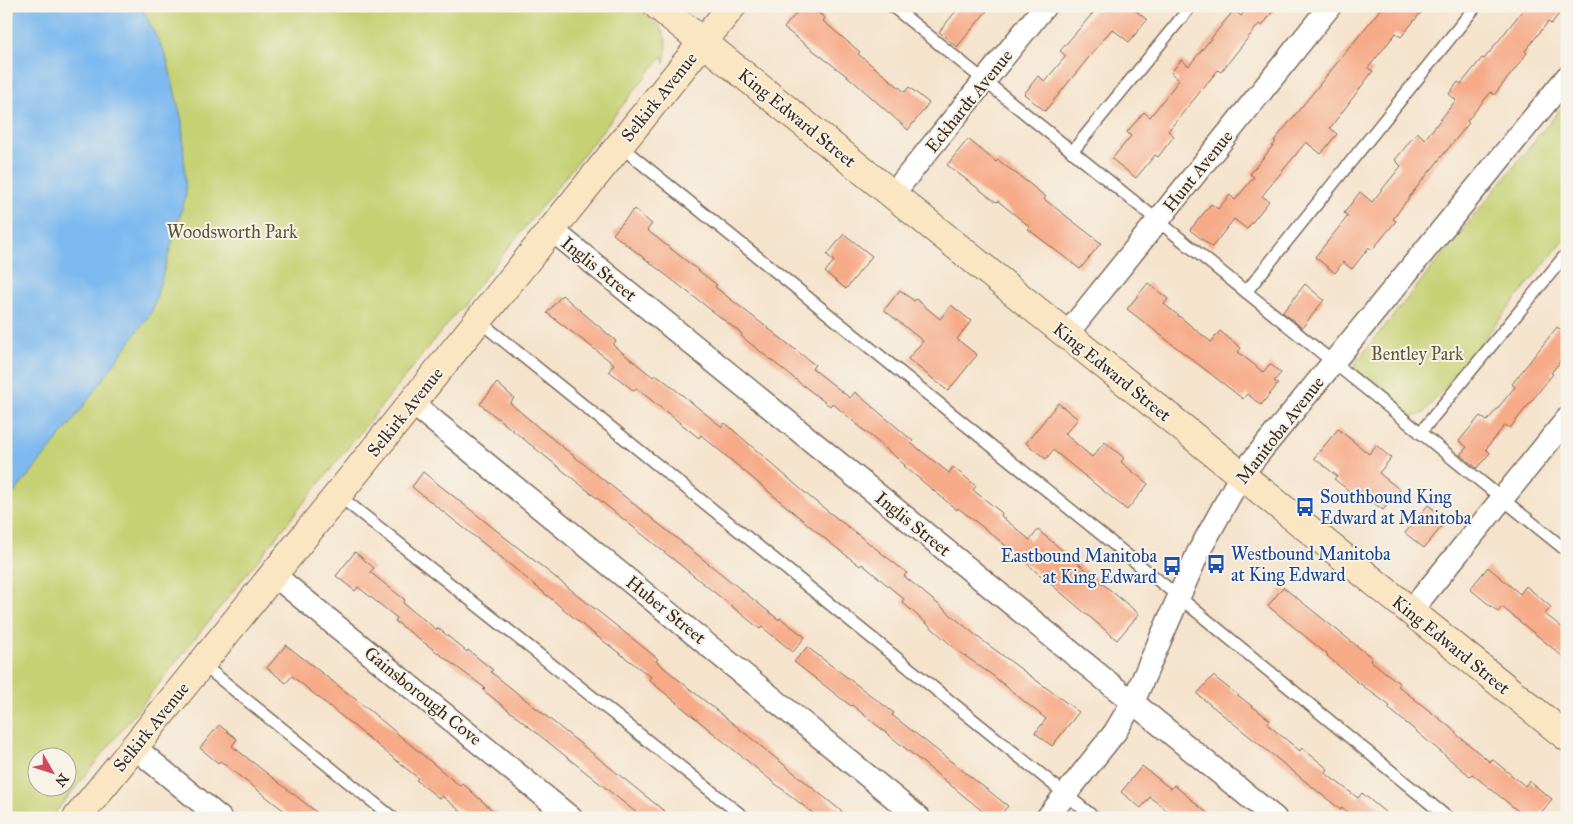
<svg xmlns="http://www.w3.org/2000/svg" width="1573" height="824" font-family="'IM FELL Great Primer',serif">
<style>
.green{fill:#c5d173;stroke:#807e48;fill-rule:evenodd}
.water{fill:#7db9ef;stroke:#5c7286}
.building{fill:#f6aa88}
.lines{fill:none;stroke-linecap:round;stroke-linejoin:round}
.lane-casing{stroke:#7c6b5b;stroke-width:14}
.street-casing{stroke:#7c6b5b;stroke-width:25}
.secondary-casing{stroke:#7c6b5b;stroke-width:30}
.lane{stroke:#fff;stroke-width:11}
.street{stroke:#fff;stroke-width:22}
.secondary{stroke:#fbe6c4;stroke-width:28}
.labels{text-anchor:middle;stroke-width:4;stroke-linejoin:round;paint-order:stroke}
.street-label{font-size:18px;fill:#3b2a1e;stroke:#f7f3e8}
.park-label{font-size:18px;fill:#5e5433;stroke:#f7f3e8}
.transit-label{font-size:18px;fill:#164399;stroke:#f7f3e8;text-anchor:start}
</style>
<rect width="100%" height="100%" fill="#f7f3e8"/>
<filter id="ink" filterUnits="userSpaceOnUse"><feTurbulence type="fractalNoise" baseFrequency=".02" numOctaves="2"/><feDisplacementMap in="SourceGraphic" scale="10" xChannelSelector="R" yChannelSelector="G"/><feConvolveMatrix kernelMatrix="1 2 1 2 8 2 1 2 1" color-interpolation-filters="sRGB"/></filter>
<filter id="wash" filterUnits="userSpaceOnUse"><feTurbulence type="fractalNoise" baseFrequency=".0096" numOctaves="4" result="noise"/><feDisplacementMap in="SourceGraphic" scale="20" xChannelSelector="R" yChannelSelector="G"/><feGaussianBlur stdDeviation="1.12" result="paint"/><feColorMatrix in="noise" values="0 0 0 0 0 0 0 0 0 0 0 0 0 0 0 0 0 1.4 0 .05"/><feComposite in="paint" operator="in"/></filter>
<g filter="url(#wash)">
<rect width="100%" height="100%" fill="#f5e3cc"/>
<g class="green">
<path d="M6,6H636C659,24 672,32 664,64L663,55L51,818H6ZM38,756H68V786H38Z"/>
<path d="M1567,101V236L1424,413L1413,417L1399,410L1359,376L1354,371V364Z"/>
</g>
<path class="water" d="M6,6H141L166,56L182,121L186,195L152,311L72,422L6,503Z"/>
<g id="blocks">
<g class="building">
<path d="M802,6H809L825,18L823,21L860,52L858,54L905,92L909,87L929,103L908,130L852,80L784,28Z"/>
<path d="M960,6H991L957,47L939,32Z"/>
<path d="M1099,6H1130L1147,20L1129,42L1112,29L1045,111L1024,94L1038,76L1045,81L1066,56L1060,51Z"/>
<path d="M1248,6H1277L1262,26L1259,24L1221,72L1218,70L1168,131L1174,136L1158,157L1155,155L1136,178L1112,159L1131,136L1127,132L1144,112L1150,117L1179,80L1171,73L1181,60L1189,66L1234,10L1241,16Z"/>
<path d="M1383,6H1426L1401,37L1396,33L1368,68L1373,71L1330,128L1337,134L1321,154L1306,142L1262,196L1269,201L1247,229L1234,219L1212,247L1190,230L1211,204L1218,209L1230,195L1235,200L1254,177L1250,174L1276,142L1274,141Z"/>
<path d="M1526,6H1565L1551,24L1548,22L1525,51L1527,53L1515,69L1494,95L1491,92L1467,121L1469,123L1417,187L1393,219L1396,221L1372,250L1369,247L1352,269L1343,262L1335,273L1315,257L1348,216L1344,213L1360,192L1372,202L1401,166L1395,160L1403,150L1417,132L1425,139L1456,100L1449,94L1458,82L1461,84L1482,58L1484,59Z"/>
<path d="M968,139L996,162L998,160L1026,181L1046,197L1044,199L1101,243L1080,269L1028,229L1030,227L998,201L996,202L947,165Z"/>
<path d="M634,209L652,224L647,230L717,285L715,287L815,365L812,368L850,398L855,392L913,441L911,443L949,473L953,467L976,486L973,490L1002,513L1001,516L1030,540L1038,530L1139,614L1117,640L993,535L958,508L957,510L904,466L905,465L832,403L830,406L800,383L741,336L742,334L613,234Z"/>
<path d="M844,234L872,256L846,289L825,272L834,261L827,255Z"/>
<path d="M1148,283L1168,299L1164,304L1211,342L1220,331L1241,348L1238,352L1263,372L1270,364L1281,373L1274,381L1278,384L1261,405L1247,394L1243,399L1127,309Z"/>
<path d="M1305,284L1324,300L1302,328L1283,312Z"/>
<path d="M900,290L914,301L916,299L940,319L951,305L971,321L957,339L977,355L948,391L908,359L923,341L884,310Z"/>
<path d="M562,295L616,341L613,345L653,377L656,374L722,427L725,423L811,498L907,573L904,576L979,638L1079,712L1052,746L1035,733L1046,719L992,675L958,651L902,602L904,599L862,564L860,566L829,542L701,435L699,438L636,388L634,391L609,371L614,364L547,313Z"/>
<path d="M1557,327L1567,334V353L1551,373L1553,374L1510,428L1505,425L1486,449L1490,453L1477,468L1460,455L1467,447L1459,441L1480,416L1487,421L1515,387L1512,384Z"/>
<path d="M497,383L514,398L510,403L545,433L779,620L780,618L805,637L793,652L762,627L760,629L480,404Z"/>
<path d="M1058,403L1078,419L1065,434L1092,457L1105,442L1124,458L1121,462L1148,484L1127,510L1053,450L1046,459L1026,443Z"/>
<path d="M1338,429L1369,454L1376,445L1391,458L1379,473L1400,490L1383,510L1360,492L1356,496L1334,479L1337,476L1314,458Z"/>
<path d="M423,472L658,659L656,661L685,685L850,818H819L768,778L649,680L651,677L590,631L502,558L412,487Z"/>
<path d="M1428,505L1447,520L1424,548L1405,533Z"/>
<path d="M355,552L374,568L370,572L405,600L403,603L437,630L438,628L467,652L468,650L493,670L491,672L673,818H643L483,690L485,688L395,621L397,618L358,587L355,591L336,576Z"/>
<path d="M1488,567L1520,594L1526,586L1551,607L1545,614L1567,631V660L1502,607L1498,612L1470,589Z"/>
<path d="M1283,587L1372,658L1370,660L1400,684L1398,686L1456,732L1455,733L1490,762L1492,759L1525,786L1529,781L1552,799L1537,818H1527L1472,774L1470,776L1388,708L1390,706L1355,680L1327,656L1328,655L1268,606Z"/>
<path d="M286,645L368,709L460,786L462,783L501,818H469L442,796L440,799L416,780L418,778L292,676L286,683L267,668Z"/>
<path d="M807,647L894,713L892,715L1008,806L998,818H991L852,705L851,706L794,662Z"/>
<path d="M1213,676L1270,720L1267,724L1300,751L1302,748L1328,769L1325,773L1358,798L1362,793L1392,818H1354L1342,808L1341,810L1197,694Z"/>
<path d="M219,725L237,739L232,746L324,818H290L291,816L220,761L218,763L200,748Z"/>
<path d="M1142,766L1171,789L1174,785L1213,818H1176L1150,797L1141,808L1121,792Z"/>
</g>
</g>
</g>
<g filter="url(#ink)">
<use href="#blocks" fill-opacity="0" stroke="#7c6b5b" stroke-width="1"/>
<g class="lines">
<g class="lane-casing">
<g id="lane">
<path d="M892,6L1567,551"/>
<path d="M620,146L1179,597L1448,818"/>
<path d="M1072,152L1191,6"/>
<path d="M1246,292L1476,6"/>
<path d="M479,321L1095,818"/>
<path d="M1420,433L1567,253"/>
<path d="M338,495L745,818"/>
<path d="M202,664L393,818"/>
</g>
</g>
<g class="street-casing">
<g id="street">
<path d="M892,195L1045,6"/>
<path d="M552,230L1275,818"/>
<path d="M1066,335L1330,6"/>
<path d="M412,403L919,818"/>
<path d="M274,575L571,818"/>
<path d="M1410,612L1567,419"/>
<path d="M134,747L220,818"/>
<path d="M1047,818L1115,732L1133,702L1198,553L1241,475L1567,77"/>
</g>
</g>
<g class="secondary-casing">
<g id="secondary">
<path d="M658,6L1567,737"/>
<path d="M77,818L732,6"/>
</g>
</g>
<use href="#lane" class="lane"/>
<use href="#street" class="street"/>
<use href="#secondary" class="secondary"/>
</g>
</g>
<defs>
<g id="bus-bare" transform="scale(1.5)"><path d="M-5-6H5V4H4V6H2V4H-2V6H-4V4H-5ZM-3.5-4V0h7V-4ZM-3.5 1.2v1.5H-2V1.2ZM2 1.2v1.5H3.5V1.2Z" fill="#1a4fb4" stroke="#f7f3e8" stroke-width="2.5" paint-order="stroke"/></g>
</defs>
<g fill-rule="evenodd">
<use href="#bus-bare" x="1305" y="507"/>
<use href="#bus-bare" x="1216" y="564"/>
<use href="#bus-bare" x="1172" y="566"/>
</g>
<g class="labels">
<g class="street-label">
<text transform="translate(659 97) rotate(-51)" y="6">Selkirk Avenue</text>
<text transform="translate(969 101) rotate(-51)" y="6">Eckhardt Avenue</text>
<text transform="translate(797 118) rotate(39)" y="6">King Edward Street</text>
<text transform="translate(1198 171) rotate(-51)" y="6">Hunt Avenue</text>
<text transform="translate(599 269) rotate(39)" y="6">Inglis Street</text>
<text transform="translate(1112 372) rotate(39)" y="6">King Edward Street</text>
<text transform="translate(405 412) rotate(-51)" y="6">Selkirk Avenue</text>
<text transform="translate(1280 430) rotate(-52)" y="6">Manitoba Avenue</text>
<text transform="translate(913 524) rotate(39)" y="6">Inglis Street</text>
<text transform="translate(666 610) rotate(39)" y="6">Huber Street</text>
<text transform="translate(1451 645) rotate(39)" y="6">King Edward Street</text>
<text transform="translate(423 696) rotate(39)" y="6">Gainsborough Cove</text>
<text transform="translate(151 727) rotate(-51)" y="6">Selkirk Avenue</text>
</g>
<g class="park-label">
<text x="232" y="238">Woodsworth Park</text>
<text x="1417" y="360">Bentley Park</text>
</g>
<g class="transit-label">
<text x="1320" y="503">Southbound King<tspan x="1320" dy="21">Edward at Manitoba</tspan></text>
<text x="1231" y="560">Westbound Manitoba<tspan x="1231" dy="21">at King Edward</tspan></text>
<text x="1157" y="562" text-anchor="end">Eastbound Manitoba<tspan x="1157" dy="21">at King Edward</tspan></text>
</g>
</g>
<rect width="1573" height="824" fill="none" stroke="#f7f3e8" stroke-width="25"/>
<g transform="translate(52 772) rotate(129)"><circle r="24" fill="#f7f3e8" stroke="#aca397"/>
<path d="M0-4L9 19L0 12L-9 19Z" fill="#d1495b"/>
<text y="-8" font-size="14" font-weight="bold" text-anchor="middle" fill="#3b2a1e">N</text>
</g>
</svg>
